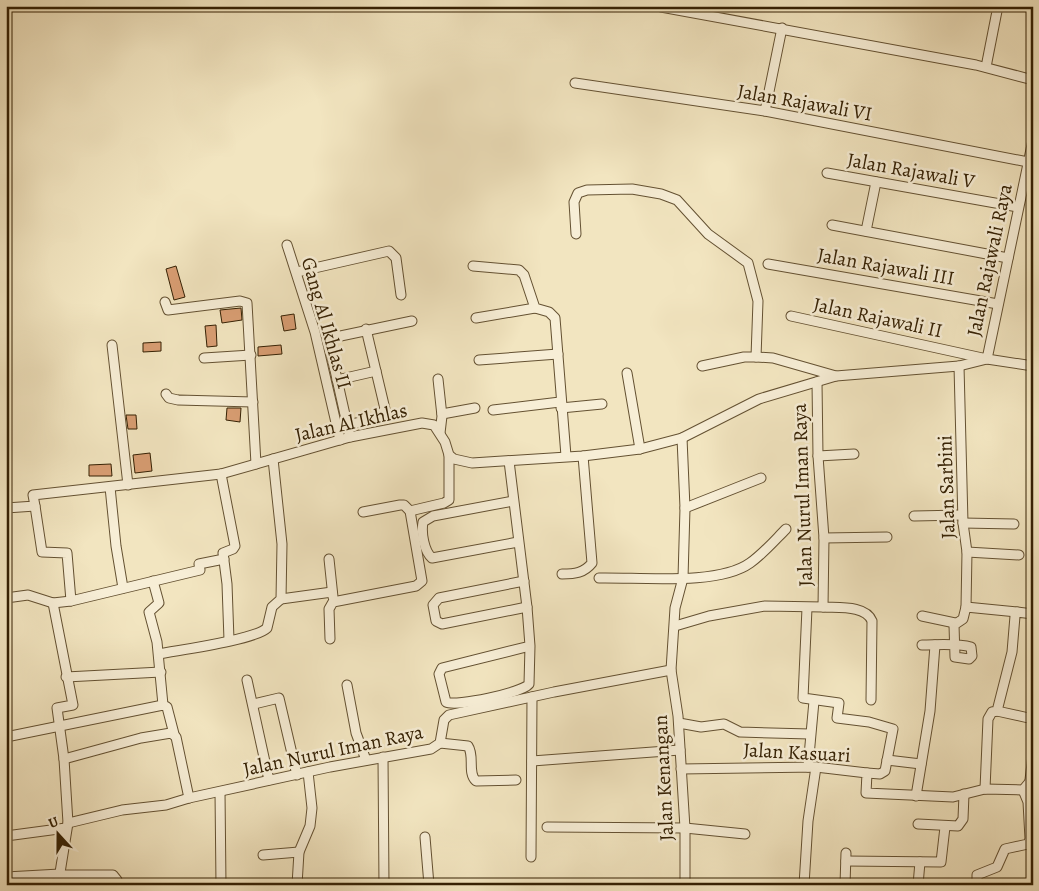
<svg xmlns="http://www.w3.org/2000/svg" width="1039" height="891" font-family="Alegreya,serif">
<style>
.building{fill:#d99e73;stroke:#342003}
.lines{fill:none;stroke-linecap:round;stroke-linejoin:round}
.minor-casing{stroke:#645132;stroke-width:11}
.minor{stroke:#f7eed6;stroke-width:9}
.labels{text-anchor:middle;stroke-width:5;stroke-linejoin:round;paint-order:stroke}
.street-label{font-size:20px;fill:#342003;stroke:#f7eed6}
</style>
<rect width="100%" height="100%" fill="#f2e5c0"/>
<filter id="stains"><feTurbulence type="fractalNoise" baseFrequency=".004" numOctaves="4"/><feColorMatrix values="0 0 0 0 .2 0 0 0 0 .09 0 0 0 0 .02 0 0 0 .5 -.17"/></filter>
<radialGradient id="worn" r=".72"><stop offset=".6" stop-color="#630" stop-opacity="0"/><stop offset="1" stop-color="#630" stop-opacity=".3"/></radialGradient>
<g class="building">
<path d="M176,266L185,297L174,300L166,269Z"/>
<path d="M241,308L242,320L222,323L220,310Z"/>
<path d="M294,314L296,329L284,331L281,316Z"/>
<path d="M216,325L217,346L207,347L205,326Z"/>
<path d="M161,342V351L143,352V343Z"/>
<path d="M281,345L282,354L258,356V347Z"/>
<path d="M227,408H241L240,422L226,420Z"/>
<path d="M126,415H136L137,429H128Z"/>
<path d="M150,453L152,471L135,473L133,455Z"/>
<path d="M111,464L112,476H89V465Z"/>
</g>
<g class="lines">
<g class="minor-casing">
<g id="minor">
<path d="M661,7L976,65L1033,80"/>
<path d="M986,67L998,6"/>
<path d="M575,83L765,111L1028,162"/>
<path d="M765,111L782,28"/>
<path d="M827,173L1018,207"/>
<path d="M832,225L1008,258"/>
<path d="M866,231L876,182"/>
<path d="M576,234L574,202L578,193L587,190L632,189L661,194L677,200L708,234L748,263L758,301L756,357"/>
<path d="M287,245L315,332L340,440"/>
<path d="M768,264L998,304"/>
<path d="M473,266L519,270L524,275L535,308L549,312L555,318L566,456"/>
<path d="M297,272L389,251L396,258L401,295"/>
<path d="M165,302L168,310L240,301L247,303L256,464"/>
<path d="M791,316L987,359L1033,140"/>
<path d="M476,318L535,308"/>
<path d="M112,345L128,485"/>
<path d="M204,358L251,355"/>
<path d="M479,360L558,354"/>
<path d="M702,366L744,357H756L773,358L836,376L959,366L987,359L1033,366"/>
<path d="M959,366L963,523L967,552L966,607"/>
<path d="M627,373L640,449"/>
<path d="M438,379L442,416L440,433"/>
<path d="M337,380L376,371"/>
<path d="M166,394L169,398L178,400L253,402"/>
<path d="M561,408L602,404"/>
<path d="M493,410L560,402"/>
<path d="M442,414L475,408"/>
<path d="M348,425L379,417L385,409L366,329"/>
<path d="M350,437L330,348L331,338L412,321"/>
<path d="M682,438L685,508L683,578L675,608L671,670L678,716L685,828V885"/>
<path d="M818,456L854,454"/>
<path d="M509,461L527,607L530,646L529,684C522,693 456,707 446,702L439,674L442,668L530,646"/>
<path d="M221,474L235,546L233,549L223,553L227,584L229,640"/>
<path d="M110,487L116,546L123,588"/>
<path d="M513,501L433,516L423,522C421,533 424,551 432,558L518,542"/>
<path d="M35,506L42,552L67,553L71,601"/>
<path d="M6,508L35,506L33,495L221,474L350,437L422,423L434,425L445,442L449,455L454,459L472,463L583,456L640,449L682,438L759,399L836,376"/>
<path d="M685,508L761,478"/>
<path d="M410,511L444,503L449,500V455"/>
<path d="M363,512L400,505H404L410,511"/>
<path d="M914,516L962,515"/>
<path d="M963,523L1014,524"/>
<path d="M824,538L887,537"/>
<path d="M967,552L1019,555"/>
<path d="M329,559L333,597"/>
<path d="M562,574C575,574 584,573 592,563L583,456"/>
<path d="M599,578C639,577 718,586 750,563C763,554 775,540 786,529"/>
<path d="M153,581L159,603L149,612L157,642L163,705"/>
<path d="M524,581L439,598L433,605L436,621L442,624L527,607"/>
<path d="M6,598L28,595L53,603L71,601L200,570L199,564L224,559"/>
<path d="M281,599L332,592"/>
<path d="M53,603L73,705L57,708L64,759L68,823L58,885"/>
<path d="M823,607C838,608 866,605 872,621L871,700"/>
<path d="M807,608L803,698L839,703L837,718L869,722L893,729L885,771L880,774L867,773"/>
<path d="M922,616L955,623"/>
<path d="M675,626L709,616L765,606L823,607L824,538L818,456L817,382"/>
<path d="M330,639L329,609L333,602L416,586L422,581L410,511"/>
<path d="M922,645C937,645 957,643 971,647L972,656L969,659L955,657L954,625L963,619L966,607L1017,612"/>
<path d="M159,654C179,650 255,640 267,628L272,607L281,599L282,544L273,459"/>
<path d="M66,677L161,672"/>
<path d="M247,680L269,780"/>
<path d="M347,685L356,733L366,760"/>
<path d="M254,704L279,698L297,775"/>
<path d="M997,711L1033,719"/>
<path d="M679,723L701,727L724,724L740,732L810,734"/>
<path d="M6,737L163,705L167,707L174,734"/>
<path d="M440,743L468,746C475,756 467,773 476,781L516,780"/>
<path d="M383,757L384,885"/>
<path d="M64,759L141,738L171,733L176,737L189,798"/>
<path d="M887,760L921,764"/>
<path d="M532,761L680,750"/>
<path d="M808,767L814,701"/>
<path d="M681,769L816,767L867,773L866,793L953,797L985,789L1023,790L1033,778"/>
<path d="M1030,780L1033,755"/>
<path d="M985,789L988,719L992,712L997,711L1012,652L1015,616L1017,612L1033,614"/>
<path d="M220,792L221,885"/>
<path d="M916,796L930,711L935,645"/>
<path d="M68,823L122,810L166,805L189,798L330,767L431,749L440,743L444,720L449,715L554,692L671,670"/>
<path d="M918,824L958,826L963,819L964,794"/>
<path d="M547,827L685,828L745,834"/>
<path d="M6,836L66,828"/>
<path d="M425,837L429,885"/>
<path d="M263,855L299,852"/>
<path d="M531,857L532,697"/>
<path d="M846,861L941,862L945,827"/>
<path d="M60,875H113L117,880V885"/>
<path d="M6,877L60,874"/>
<path d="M297,885L299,852L310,826L312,808L308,772"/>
<path d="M804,885L808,821L816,767"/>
<path d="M845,885L846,853"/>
<path d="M918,885L920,862"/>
<path d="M977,885V875L997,867L1005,849L1028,844L1030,839L1028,802L1023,790"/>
</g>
</g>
<use href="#minor" class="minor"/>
</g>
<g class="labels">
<g class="street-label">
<text transform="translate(805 102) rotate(10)" y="7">Jalan Rajawali VI</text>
<text transform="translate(911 170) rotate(10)" y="7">Jalan Rajawali V</text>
<text transform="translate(989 260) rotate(-78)" y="7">Jalan Rajawali Raya</text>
<text transform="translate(886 266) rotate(10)" y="7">Jalan Rajawali III</text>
<text transform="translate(878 317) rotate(12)" y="7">Jalan Rajawali II</text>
<text transform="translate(327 323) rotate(74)" y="7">Gang Al Ikhlas II</text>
<text transform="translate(351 422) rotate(-13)" y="7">Jalan Al Ikhlas</text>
<text transform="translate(946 487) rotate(-92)" y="7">Jalan Sarbini</text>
<text transform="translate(802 495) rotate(-92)" y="7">Jalan Nurul Iman Raya</text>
<text transform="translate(333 750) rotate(-12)" y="7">Jalan Nurul Iman Raya</text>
<text transform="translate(797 752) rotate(3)" y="7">Jalan Kasuari</text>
<text transform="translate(663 778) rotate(-93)" y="7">Jalan Kenangan</text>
</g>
</g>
<rect width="1039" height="891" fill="none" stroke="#f2e5c0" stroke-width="25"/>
<rect x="8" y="8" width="1024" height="876" fill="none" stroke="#342003" stroke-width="2.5"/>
<rect x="12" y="12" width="1014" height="866" fill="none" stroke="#342003"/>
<g transform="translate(58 834) rotate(339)" stroke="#f7eed6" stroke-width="4" paint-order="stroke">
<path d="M0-4L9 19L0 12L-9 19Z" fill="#342003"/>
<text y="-8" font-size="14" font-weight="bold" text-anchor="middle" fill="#342003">U</text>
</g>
<rect width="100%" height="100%" filter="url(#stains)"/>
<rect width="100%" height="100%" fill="url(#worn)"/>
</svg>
